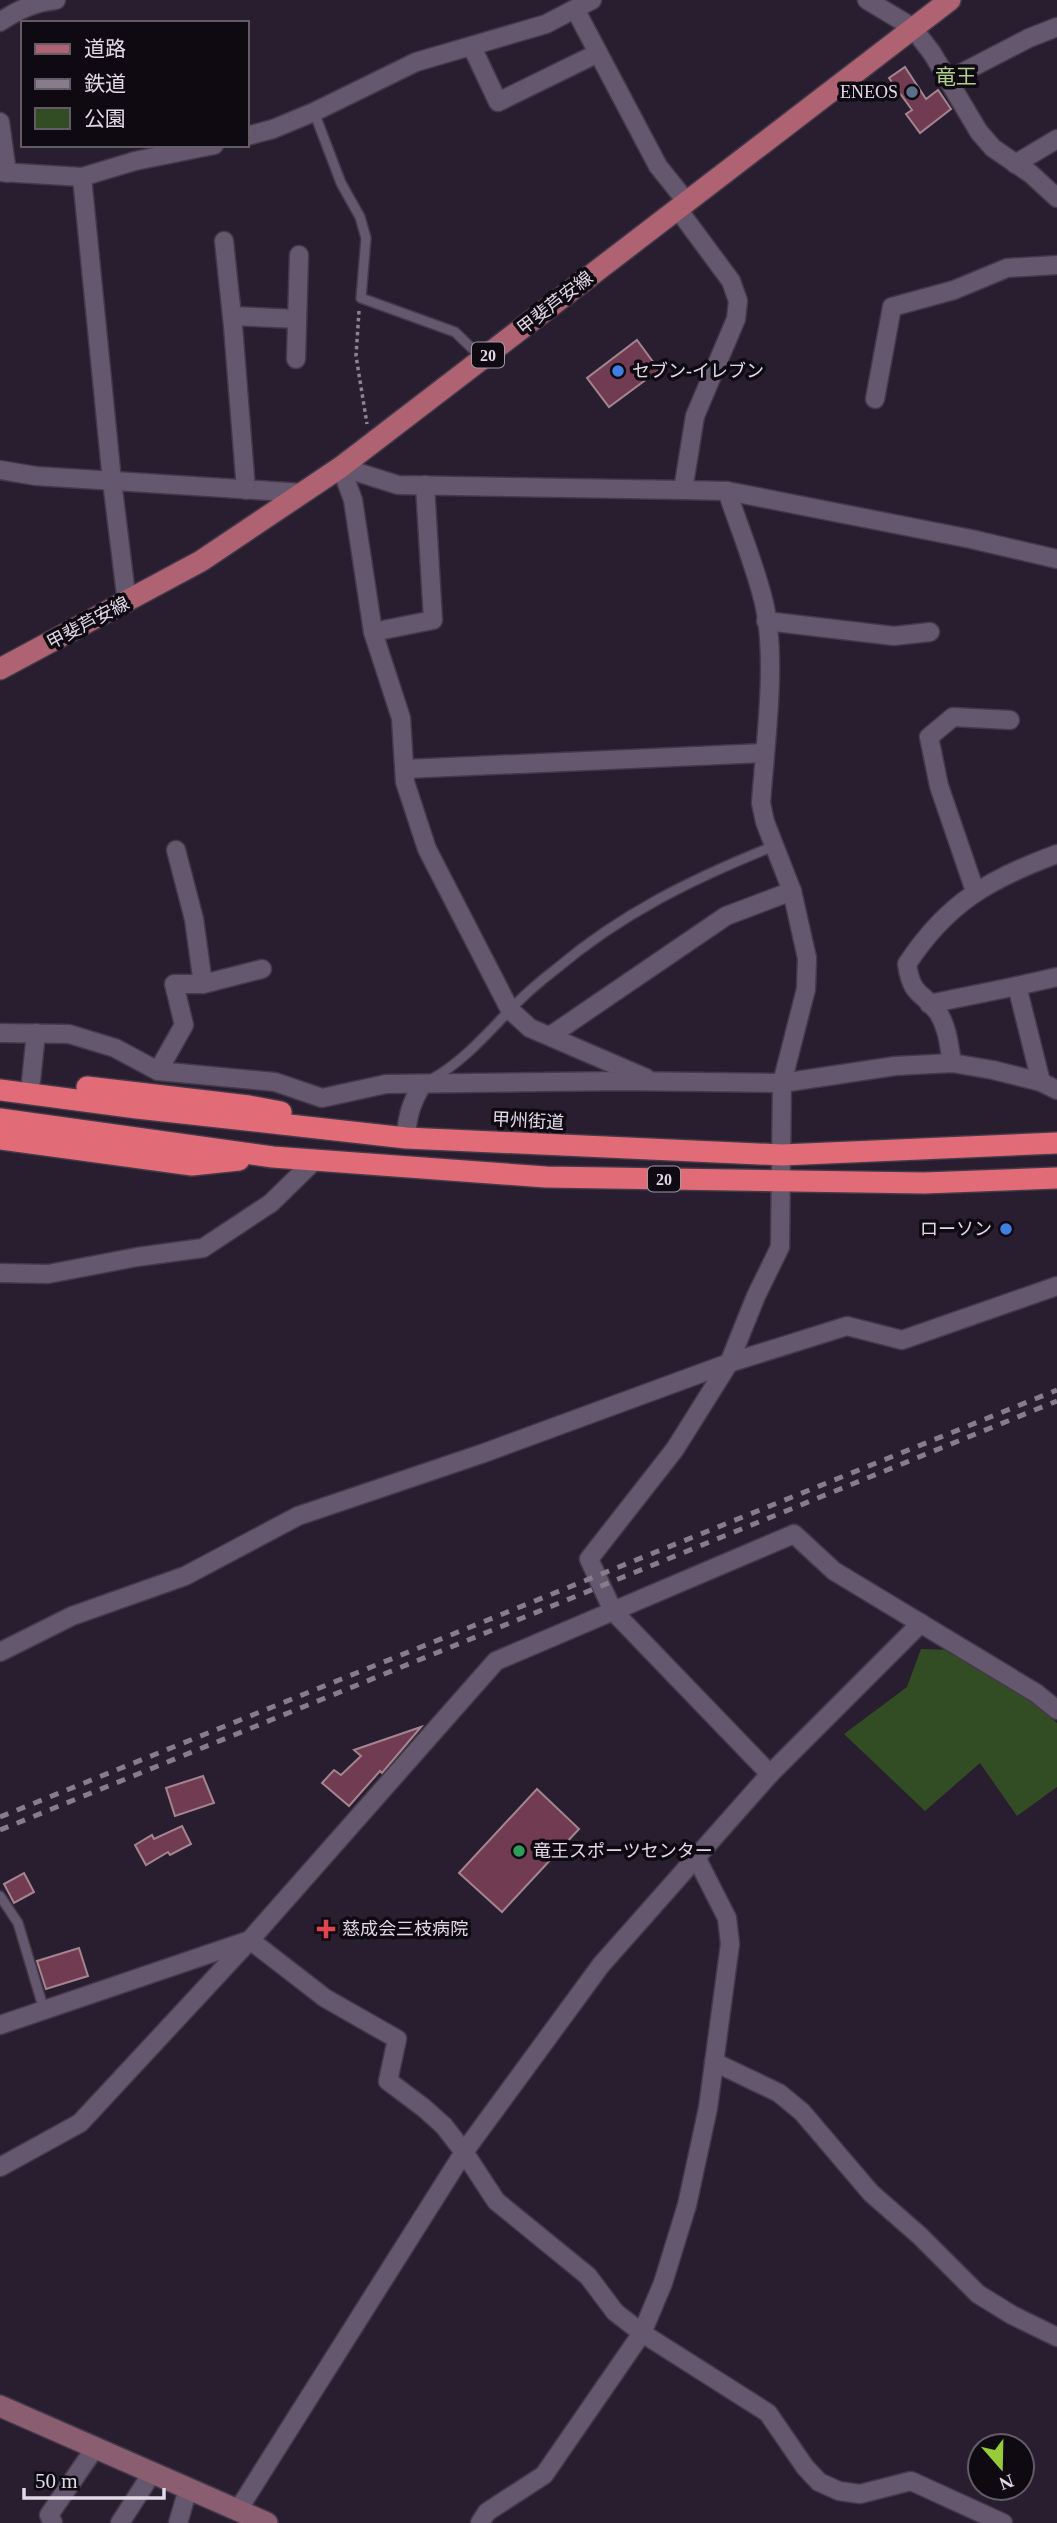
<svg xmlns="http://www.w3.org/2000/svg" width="1057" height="2523" font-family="'Times New Roman','Noto Sans JP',serif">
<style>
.green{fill:#324d23}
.building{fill:#713c52;stroke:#a38590;stroke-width:2}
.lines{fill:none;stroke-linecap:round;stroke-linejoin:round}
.lane-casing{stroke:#433949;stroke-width:12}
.street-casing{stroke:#433949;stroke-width:21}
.secondary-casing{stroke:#433949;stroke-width:24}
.primary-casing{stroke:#433949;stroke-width:24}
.highway-casing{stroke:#433949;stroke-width:24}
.path{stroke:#8d8393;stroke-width:3.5;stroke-dasharray:3.5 3.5;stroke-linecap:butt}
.lane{stroke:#65576d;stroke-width:9}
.street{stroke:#65576d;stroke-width:18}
.secondary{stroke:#8a5d70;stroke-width:21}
.primary{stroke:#af6372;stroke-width:21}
.highway{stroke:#e16b76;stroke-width:21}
.rail{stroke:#867c8c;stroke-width:5;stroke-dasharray:9 9;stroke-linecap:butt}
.service-dot{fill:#5c6f8a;stroke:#0f0912;stroke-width:2.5}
.shop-dot{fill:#3f7fe0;stroke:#0f0912;stroke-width:2.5}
.leisure-dot{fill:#2e9e5b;stroke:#0f0912;stroke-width:2.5}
.health-dot{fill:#e0444e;stroke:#0f0912;stroke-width:2.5}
.labels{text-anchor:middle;stroke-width:7;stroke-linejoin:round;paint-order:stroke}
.shield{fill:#0f0912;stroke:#a29ba6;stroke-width:2}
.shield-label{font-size:16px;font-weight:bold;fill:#e1d9e6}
.poi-label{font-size:18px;fill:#e1d9e6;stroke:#0f0912;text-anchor:start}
.street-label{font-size:18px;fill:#e1d9e6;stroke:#0f0912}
.quarter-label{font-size:21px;fill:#b1cf88;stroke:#0f0912}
</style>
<rect width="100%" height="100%" fill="#291d30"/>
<path class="green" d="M921,1649L955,1650L1028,1698L1057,1723V1787L1017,1816L980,1763L925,1811L844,1734L907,1687Z"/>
<g class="building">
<path d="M905,67L926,99L938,90L951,109L920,133L906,114L912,110L889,78Z"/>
<path d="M637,340L659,370L609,407L587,378Z"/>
<path d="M421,1727L382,1773L380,1771L349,1806L322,1783L334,1770L341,1775L361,1756L354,1750Z"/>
<path d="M203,1776L214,1803L175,1816L166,1788Z"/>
<path d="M537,1789L579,1829L502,1912L459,1873Z"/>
<path d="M182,1826L191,1844L170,1855L168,1852L146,1865L135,1845L152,1835L154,1839Z"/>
<path d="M24,1873L34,1892L14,1903L4,1884Z"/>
<path d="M79,1948L88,1976L46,1989L37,1961Z"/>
</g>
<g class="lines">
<g class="lane-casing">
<g id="lane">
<path d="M314,112L341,183L360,217L366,238L361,298L455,332L482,358"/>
<path d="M432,1079C462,1062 484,1037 508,1012C522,997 539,982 556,969C622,913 694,878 774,846"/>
<path d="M0,1896L18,1923L44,2010"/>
</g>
</g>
<g class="street-casing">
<g id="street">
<path d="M867,0L912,27L932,53L979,132L993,148L1031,174L1057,198"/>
<path d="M575,9L658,166L686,201"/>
<path d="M0,22C17,10 35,2 56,0"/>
<path d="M472,47L498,102L598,53"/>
<path d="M948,80L1029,38L1057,27"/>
<path d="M0,122L7,173"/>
<path d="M247,136L273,129L314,112L416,62L546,24L592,0"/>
<path d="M1015,164L1057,139"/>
<path d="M0,172L82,177L135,161L214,145"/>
<path d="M82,177L112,481L127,603"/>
<path d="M677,208L731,281L738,301L736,319L695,416L683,490L727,491L971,539L1057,559"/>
<path d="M224,241L233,326L246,490"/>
<path d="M232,316L297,319"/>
<path d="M296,359L299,255"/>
<path d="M875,399L892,307L954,290L1007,268L1057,265"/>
<path d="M341,467L353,500L373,632L401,718L405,782L427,849L510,1010L530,1028L646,1078"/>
<path d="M341,467L398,485L683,490"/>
<path d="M0,470L36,476L303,493"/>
<path d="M727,491C739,527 754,563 763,599C778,656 765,744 761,803L765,822L792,891L807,958L806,989L782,1083L780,1247L756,1296L729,1363L675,1449L589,1559L613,1611L770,1774"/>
<path d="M766,621L894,636L930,632"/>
<path d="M373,632L433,620L425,485"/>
<path d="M405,769L764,753"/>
<path d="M975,891L939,786L929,737L953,717L1010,720"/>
<path d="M203,984L262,969"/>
<path d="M929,1004L1017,986"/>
<path d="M0,1033L69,1034L115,1048L158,1071L275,1082L322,1098L386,1084L620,1081L782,1083L895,1066L952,1063L993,1070L1041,1082L1057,1090"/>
<path d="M550,1036L726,916L792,891"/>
<path d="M952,1063C949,1046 948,1029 939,1014C924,991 912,999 907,964C947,903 989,879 1057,854"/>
<path d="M158,1071L184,1025L174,984H203L194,919L176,850"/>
<path d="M31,1081L36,1033"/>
<path d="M1041,1082L1017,986L1057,977"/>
<path d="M406,1138C407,1117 411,1103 422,1085"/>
<path d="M0,1273L48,1274L137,1257L203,1248L271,1203L315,1160"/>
<path d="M0,1652L72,1616L185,1576L298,1516L484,1453L729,1363L847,1326L902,1340L1057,1286"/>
<path d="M0,2025L250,1940L325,1998L397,2039L388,2081L424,2108L444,2126L464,2152L496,2201L588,2276L615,2312L642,2333L768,2413L805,2467L819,2482L839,2491L860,2494L911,2481L1003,2523"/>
<path d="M714,2062L779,2093L802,2112L871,2193L920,2236L978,2294L1012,2315L1057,2337"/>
<path d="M0,2167L80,2123L250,1940L496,1661L794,1534L834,1571L1036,1693L1057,1710"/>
<path d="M238,2510L464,2152L601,1965L770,1774L921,1623"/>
<path d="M53,2523L49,2515L95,2448"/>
<path d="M120,2523L152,2473"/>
<path d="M178,2523L188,2489"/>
<path d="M480,2523L487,2512L544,2475L642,2333L663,2283L687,2205L708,2108L730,1944L727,1918L696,1857"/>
</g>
</g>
<g class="secondary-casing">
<path id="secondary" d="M0,2406L267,2523"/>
</g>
<g class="primary-casing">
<path id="primary" d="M0,669L201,561L341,467L950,0"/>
</g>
<g class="highway-casing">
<g id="highway">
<path d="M87,1087L249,1106L281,1112"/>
<path d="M0,1090L137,1108L406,1138L782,1155L1057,1143"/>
<path d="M0,1119L273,1157L546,1177L924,1183L1057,1178"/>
<path d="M0,1139L192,1165L239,1160"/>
</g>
</g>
<path class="path" d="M359,311L356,356L367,424"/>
<use href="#lane" class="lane"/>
<use href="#street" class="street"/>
<use href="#secondary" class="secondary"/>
<use href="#primary" class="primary"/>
<use href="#highway" class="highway"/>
<g class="rail">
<path d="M0,1817L1057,1390"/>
<path d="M0,1830L1057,1401"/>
</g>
</g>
<circle class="service-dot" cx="912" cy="92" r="7"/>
<g class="shop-dot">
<circle cx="618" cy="371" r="7"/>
<circle cx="1006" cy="1229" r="7"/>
</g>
<circle class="leisure-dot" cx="519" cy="1851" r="7"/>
<path class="health-dot" d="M322.5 1918.5h7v7h7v7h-7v7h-7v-7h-7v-7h7z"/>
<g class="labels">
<g class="shield">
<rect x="472" y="342.5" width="32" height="25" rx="5"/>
<rect x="648" y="1166.5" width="32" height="25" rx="5"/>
</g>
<g class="shield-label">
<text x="488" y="361">20</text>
<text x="664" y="1185">20</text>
</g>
<g class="poi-label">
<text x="898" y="98" text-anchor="end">ENEOS</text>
<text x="632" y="377">セブン-イレブン</text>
<text x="992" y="1235" text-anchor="end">ローソン</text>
<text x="533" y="1857">竜王スポーツセンター</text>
<text x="342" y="1935">慈成会三枝病院</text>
</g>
<g class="street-label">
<text transform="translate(555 303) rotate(-38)" y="6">甲斐芦安線</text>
<text transform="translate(88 623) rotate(-28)" y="6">甲斐芦安線</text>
<text transform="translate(528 1121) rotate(3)" y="6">甲州街道</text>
</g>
<g class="quarter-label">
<text x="956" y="84">竜王</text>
</g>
</g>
<rect x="21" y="21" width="228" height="126" fill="#0f0912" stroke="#635c67" stroke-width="2"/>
<rect x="35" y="44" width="35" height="10" fill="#af6372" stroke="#635c67" stroke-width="2"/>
<text x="84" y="56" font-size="21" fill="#e1d9e6">道路</text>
<rect x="35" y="79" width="35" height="10" fill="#867c8c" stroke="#635c67" stroke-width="2"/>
<text x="84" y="91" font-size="21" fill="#e1d9e6">鉄道</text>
<rect x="35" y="108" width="35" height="21" fill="#324d23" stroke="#635c67" stroke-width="2"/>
<text x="84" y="126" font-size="21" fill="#e1d9e6">公園</text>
<g transform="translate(1001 2467) rotate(160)"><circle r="33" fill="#0f0912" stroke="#635c67" stroke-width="2"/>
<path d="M0-5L12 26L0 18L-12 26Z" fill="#98cb38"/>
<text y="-10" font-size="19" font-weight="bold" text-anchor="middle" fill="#e1d9e6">N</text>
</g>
<path d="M24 2488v10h140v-10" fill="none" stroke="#e1d9e6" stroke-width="3.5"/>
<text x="35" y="2488" font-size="21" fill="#e1d9e6" stroke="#0f0912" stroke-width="5" paint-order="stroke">50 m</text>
</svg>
